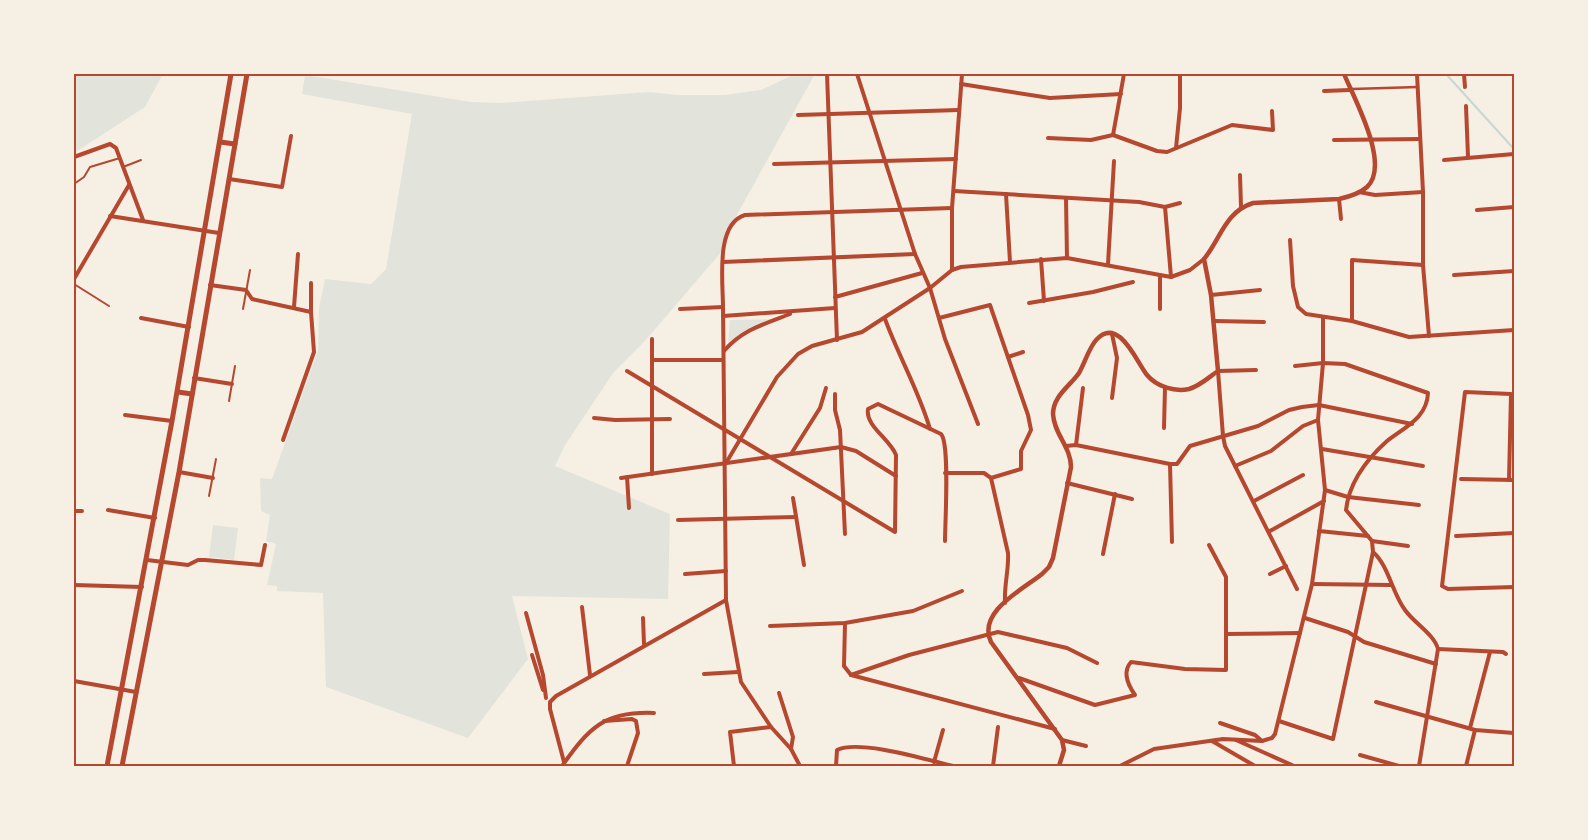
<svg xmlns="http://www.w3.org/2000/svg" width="1588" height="840" font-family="Lora,serif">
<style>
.green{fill:#e2e4dc}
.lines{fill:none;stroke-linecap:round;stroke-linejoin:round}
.stream{stroke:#c9d6d2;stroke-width:2}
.service{stroke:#b5482f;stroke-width:2}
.pedestrian{stroke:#b5482f;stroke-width:2.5}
.minor{stroke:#b5482f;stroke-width:4}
.tertiary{stroke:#b5482f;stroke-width:4.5}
.secondary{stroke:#b5482f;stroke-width:5}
.neatline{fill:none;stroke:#b5482f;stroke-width:2}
</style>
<rect width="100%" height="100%" fill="#f6efe4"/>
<g class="green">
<path d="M74,74H163L145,107L74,153Z"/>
<path d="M795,74H815L734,220L723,250L644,342L613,373L565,445L555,466L670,514L668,599L512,596L528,659L468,738L326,687L323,593L277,591V586L267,585L276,544L266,541L270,515L261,511L260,478L272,479L318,351L319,308L325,279L371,284L386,269L412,114L302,94L305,75L471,102L501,103L649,92L678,95H725L761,90Z"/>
<path d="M779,319L751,328L728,346L730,320Z"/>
<path d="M213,525L238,528L234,560L209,557Z"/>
</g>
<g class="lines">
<path class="stream" d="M1446,74L1514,149"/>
<g class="service">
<path d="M123,167L141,160"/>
<path d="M74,184L84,177L90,167L120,158"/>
<path d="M74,284L109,306"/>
<path d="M243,309L250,270"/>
<path d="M229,401L235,366"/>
<path d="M209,496L216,459"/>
</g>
<path class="pedestrian" d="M1352,89L1418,87"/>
<g class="minor">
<path d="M827,74L837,340"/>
<path d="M857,74L915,254L930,288L945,339L978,424"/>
<path d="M1417,74L1423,192V265L1429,336"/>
<path d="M1464,74L1465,87"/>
<path d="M961,84L1050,98L1121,94"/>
<path d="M1324,91L1350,90"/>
<path d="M1466,106L1468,157"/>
<path d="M798,115L959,110"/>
<path d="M1113,135L1124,74"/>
<path d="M1048,138L1091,140L1113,135L1157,151L1167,152L1232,125L1273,130L1272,111"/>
<path d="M1334,140L1420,139"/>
<path d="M1176,148L1180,108V74"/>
<path d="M74,157L110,144L116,148L143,220"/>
<path d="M1444,160L1514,154"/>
<path d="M774,164L956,159"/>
<path d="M1240,175L1241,207"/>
<path d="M229,179L282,187L291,136"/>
<path d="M954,191L1139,202L1165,207L1180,203"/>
<path d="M1359,192L1375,195L1423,192"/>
<path d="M1006,194L1010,262"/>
<path d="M1066,198L1067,258"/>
<path d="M1339,199L1341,219"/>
<path d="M1165,207L1171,277"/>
<path d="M1477,210L1514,207"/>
<path d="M110,216L219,233"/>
<path d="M1290,240L1293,286L1298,307L1306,314L1352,321L1409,337L1514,330"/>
<path d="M1041,259L1044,301"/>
<path d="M723,262L915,254"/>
<path d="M1108,264L1114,161"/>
<path d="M952,270V208L962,74"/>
<path d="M1160,275V309"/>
<path d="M1454,275L1514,271"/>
<path d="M74,279L129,185"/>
<path d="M210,285L246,290L252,299L311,312"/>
<path d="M1211,295L1260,290"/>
<path d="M835,297L922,273"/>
<path d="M1029,303L1093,292L1133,282"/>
<path d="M294,307L298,254"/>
<path d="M680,309L723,307"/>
<path d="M723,316L835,308"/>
<path d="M141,318L189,327"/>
<path d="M939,318L990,305L1028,415L1031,430L1021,451V469L991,478"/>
<path d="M885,319C899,357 919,391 930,429"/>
<path d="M1214,321L1264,322"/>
<path d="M1352,321V260L1423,265"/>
<path d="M1112,334L1117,358L1112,398"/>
<path d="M652,339V474"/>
<path d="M724,351C742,330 764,324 790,314"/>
<path d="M1008,357L1023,352"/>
<path d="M652,360H723"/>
<path d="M1256,370L1218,371L1223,436L1225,446L1297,589"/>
<path d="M627,371L895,532L896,455C890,439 865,426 868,409L878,404L941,434C950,443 945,523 945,541"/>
<path d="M194,378L232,384"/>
<path d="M835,394V410L840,430L845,534"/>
<path d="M125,415L172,421"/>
<path d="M594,418L615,420L670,419"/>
<path d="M1164,428L1165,387"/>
<path d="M283,440L314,352L311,312V283"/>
<path d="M1076,445L1083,388"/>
<path d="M1066,446L1076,445L1170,464H1177L1190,446L1258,426L1289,410L1302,407L1319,405L1412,424"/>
<path d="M1322,449L1423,466"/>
<path d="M791,454L820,408L826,388"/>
<path d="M726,463L777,377L798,354L812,346L862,332L930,288L952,270L961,267L1067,258L1171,277L1190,270L1204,259"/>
<path d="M1170,464L1172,542"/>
<path d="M1235,466L1271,451L1303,426L1318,420"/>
<path d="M179,472L213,478"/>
<path d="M945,473H984L991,478L1008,553C1009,570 1004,584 1005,603"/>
<path d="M627,477L629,508"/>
<path d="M621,478L841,447L856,451L896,476"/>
<path d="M1461,479L1514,480"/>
<path d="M1509,480L1511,394L1465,392L1442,586L1448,589L1514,587"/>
<path d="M1067,483L1132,499"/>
<path d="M1325,490L1348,497L1419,505"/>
<path d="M793,498L804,565"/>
<path d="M1254,501L1303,475"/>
<path d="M108,510L155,518"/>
<path d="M74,511H82"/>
<path d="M678,520L796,517"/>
<path d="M1270,531L1324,501"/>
<path d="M1319,531L1368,536"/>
<path d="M1456,536L1514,533"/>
<path d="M1372,541L1408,546"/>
<path d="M1373,552C1389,566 1392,593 1405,610C1414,623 1434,634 1438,649L1419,766"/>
<path d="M1103,554L1115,494"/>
<path d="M147,560L188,565L198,560H205L261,565L265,545"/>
<path d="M685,574L726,571"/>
<path d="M1270,574L1286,566"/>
<path d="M1312,584L1391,585"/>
<path d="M74,585L142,587"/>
<path d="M582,607L590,675"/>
<path d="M526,613L543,675L546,698"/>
<path d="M643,618L644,644"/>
<path d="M1305,618L1348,632L1364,642L1436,664"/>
<path d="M845,623L844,666L851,675"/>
<path d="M770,626L845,623L913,611L962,591"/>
<path d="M1226,634L1300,633"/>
<path d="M1438,649L1503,652L1506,654"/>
<path d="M532,655L543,690"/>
<path d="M704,674L738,672"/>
<path d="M851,675L909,655L998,632L1067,648L1097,663"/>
<path d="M851,675L1055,729"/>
<path d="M1019,678L1095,705L1135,695C1128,685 1122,672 1131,662L1185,669L1226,670V577L1209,545"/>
<path d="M74,681L136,692"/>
<path d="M779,693L793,737L791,749"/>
<path d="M1376,702L1475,730L1514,733"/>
<path d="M604,721L632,719L636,721L638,733L627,766"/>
<path d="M1279,721L1333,739L1373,552L1372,541L1346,510C1349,483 1367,459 1387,441C1405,427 1427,418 1428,393L1345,364L1323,363L1295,366"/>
<path d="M1220,723L1255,735L1262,741"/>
<path d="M1470,728L1490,652"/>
<path d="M1062,740L1086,746"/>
<path d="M1236,740L1294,766"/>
<path d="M1212,741L1255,766"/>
<path d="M1360,755L1399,766"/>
<path d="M564,762L550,709V702L556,696L726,600"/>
<path d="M934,762L943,730"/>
<path d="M562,766C589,728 604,711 654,713"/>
<path d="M734,766L730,732L771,727"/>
<path d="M800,766L791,749L771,727L741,682L726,600L723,307C723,281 715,224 745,215L952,208"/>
<path d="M836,766L837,750C859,739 928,760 953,766"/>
<path d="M993,766L998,727"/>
<path d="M1120,766L1154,749L1223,739L1262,741L1272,738L1275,734L1312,584L1325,490L1318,420L1323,363V318"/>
<path d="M1466,766L1475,730"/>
</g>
<path class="tertiary" d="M1059,766L1064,750L1062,740L991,642C977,612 1022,590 1042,574L1049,567L1053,558L1071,467C1071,447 1054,434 1053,414C1053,396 1070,386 1079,373C1085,363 1089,347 1097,339C1119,316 1137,363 1147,375C1157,387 1175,392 1189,389C1200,386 1209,377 1218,371L1211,295L1204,259C1221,238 1225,212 1253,203L1339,199C1348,197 1359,194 1367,187C1391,165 1354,98 1344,74"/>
<g class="secondary">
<path d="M220,142L235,144"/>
<path d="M178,392L192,394"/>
<path d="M107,766L172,421L231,74"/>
<path d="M122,766L179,472L247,74"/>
</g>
</g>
<rect width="1588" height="840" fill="none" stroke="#f6efe4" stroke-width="150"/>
<rect x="75" y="75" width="1438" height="690" class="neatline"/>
</svg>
